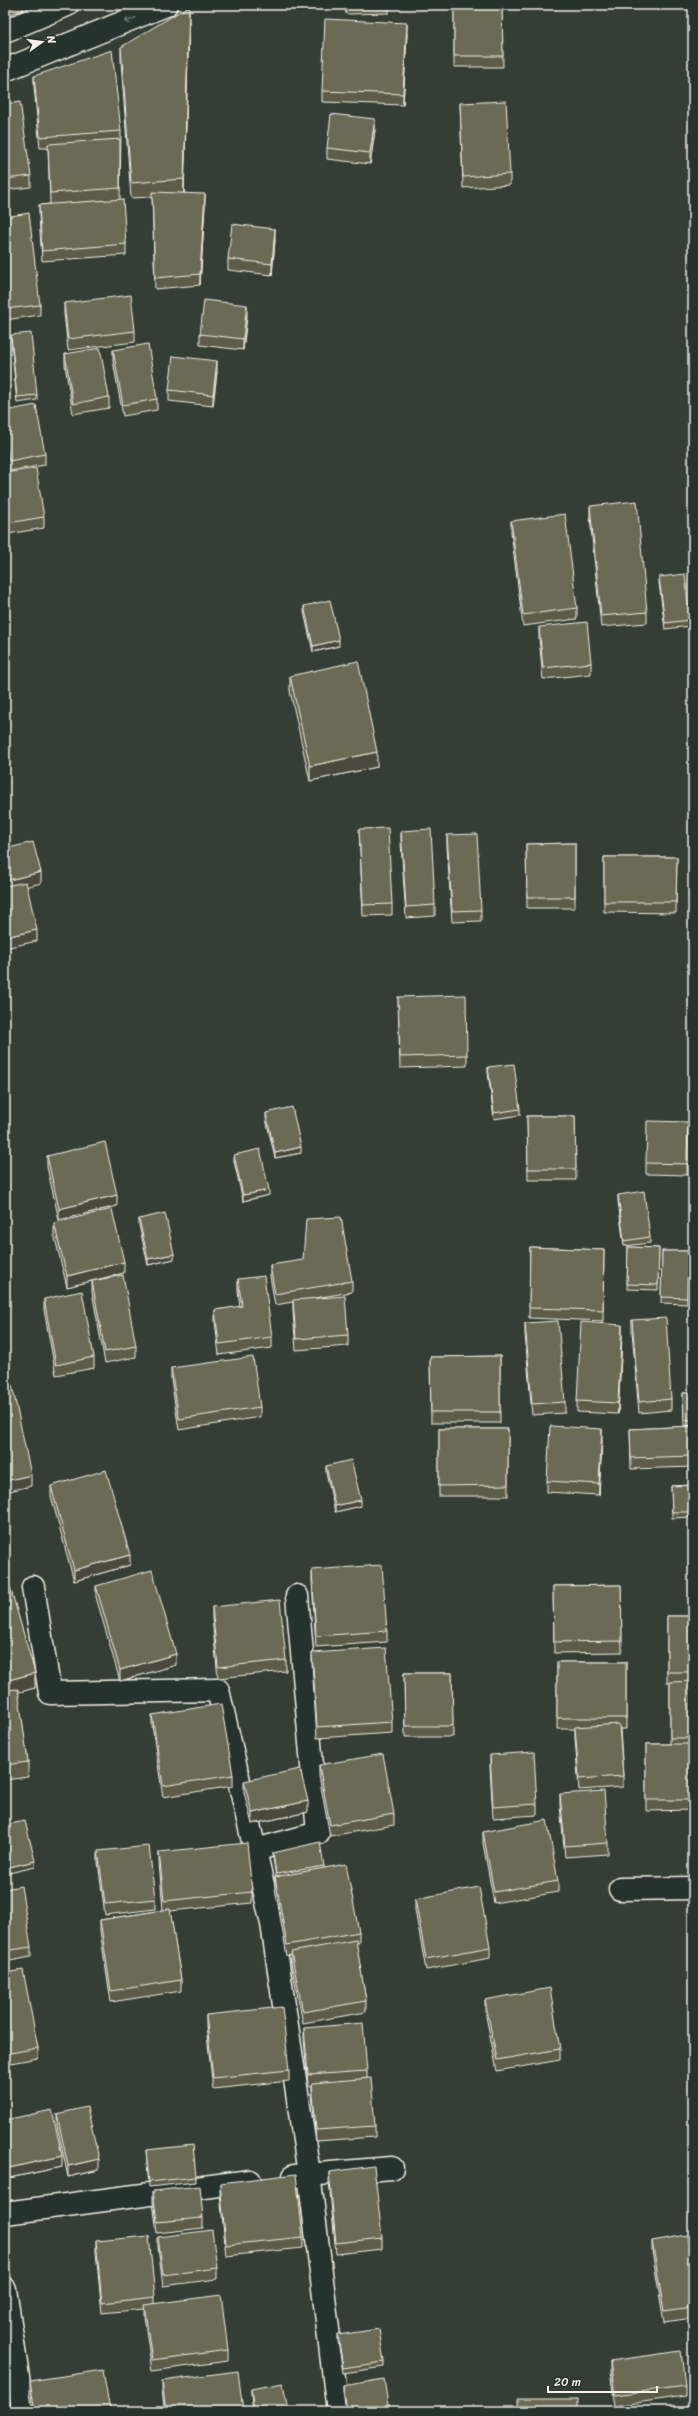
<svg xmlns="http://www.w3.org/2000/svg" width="698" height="2416" font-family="Sriracha,sans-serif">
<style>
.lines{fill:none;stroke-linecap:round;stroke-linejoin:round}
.street-casing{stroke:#f4f1e8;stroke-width:25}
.secondary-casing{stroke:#f4f1e8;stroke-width:25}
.street{stroke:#26332d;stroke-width:22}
.secondary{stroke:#26332d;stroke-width:22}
.wall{fill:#5b5b49;stroke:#f4f1e8}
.shaded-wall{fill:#4a4a3c;stroke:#f4f1e8}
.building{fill:#6a6a55;stroke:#f4f1e8}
.oneway{stroke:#6e766e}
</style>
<rect width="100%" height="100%" fill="#343e35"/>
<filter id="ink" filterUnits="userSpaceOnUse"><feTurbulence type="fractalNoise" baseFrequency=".025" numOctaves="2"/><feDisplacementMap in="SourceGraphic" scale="8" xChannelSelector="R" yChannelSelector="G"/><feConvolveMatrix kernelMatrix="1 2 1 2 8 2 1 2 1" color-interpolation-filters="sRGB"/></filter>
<g filter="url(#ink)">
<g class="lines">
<g class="street-casing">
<g id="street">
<path d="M33,1587L50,1693L218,1690L272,1924L309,2174L338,2411"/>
<path d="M255,1850L318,1833L297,1596"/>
<path d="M620,1889L693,1888"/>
<path d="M294,2176L392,2168"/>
<path d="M5,2213L250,2181"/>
</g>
</g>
<g class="secondary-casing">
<g id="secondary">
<path d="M5,31L67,5"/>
<path d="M5,70L166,5"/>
<path d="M5,2289L23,2411"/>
</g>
</g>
<use href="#street" class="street"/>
<use href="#secondary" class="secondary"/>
</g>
<g class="wall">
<path d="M345,5H389V13L346,14Z"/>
<path d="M454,5H502L503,67H454Z"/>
<path d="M189,21L184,193L205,205L200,285L155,289L152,197L131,198L121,62V47Z"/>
<path d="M407,34L403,105L322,102V91Z"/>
<path d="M34,76L121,131L120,199L126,244V255L42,261L39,216V205L50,204L48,148H40L34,87Z"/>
<path d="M460,103L510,174V185L463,188Z"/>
<path d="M5,104L31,176V187L5,190Z"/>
<path d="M375,130L370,164L327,159V148Z"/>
<path d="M5,217L40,305V315L5,320Z"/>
<path d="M275,240L272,275L228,270V259Z"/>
<path d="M64,303L135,331V342L68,350L64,313Z"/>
<path d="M247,316L243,350L200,345V334Z"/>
<path d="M11,335L37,395V400L17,403L11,341Z"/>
<path d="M113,350L157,399V410L123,416L113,361Z"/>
<path d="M65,354L109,397V408L73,414L65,365Z"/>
<path d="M217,372L213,406L169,401V390Z"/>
<path d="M5,411L45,454V465L9,471L5,449Z"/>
<path d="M5,473L44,517V528L8,534L5,516Z"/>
<path d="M590,506L647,612V623L601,627L590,517Z"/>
<path d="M511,521L577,608V619L523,626L511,532Z"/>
<path d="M659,577L690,620V626L665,629L659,583Z"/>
<path d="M304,606L339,646L313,652L304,612Z"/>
<path d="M539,627L591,663V674L543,679L539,638Z"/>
<path d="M290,676L377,767L310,781L290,691Z"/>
<path d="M359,829L392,904V915L363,916Z"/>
<path d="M401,831L435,905V916L406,918L401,842Z"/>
<path d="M447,835L481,910V921L452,922L447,846Z"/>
<path d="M575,843V908H527L526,844Z"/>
<path d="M604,857H677L676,913L604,912Z"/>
<path d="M398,997L467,1055V1066L400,1068Z"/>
<path d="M488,1067L520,1109V1115L494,1119L488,1072Z"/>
<path d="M266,1113L301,1153L275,1158L266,1119Z"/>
<path d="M527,1116H575L576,1180H528Z"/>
<path d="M688,1133L687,1175L646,1174V1163Z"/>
<path d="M234,1155L269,1195L243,1201L234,1161Z"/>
<path d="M47,1156L117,1206L59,1220L47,1167Z"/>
<path d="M618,1195L650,1237V1243L624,1246L618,1201Z"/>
<path d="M139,1219L174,1259L148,1265L139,1225Z"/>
<path d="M54,1223L124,1273L67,1287L54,1234Z"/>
<path d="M691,1246H693V1303H690Z"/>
<path d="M530,1247L604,1250L603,1321L529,1318Z"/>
<path d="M628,1247L659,1248L658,1290L627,1289Z"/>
<path d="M662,1251H688L687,1304L661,1303Z"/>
<path d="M270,1265L352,1281V1292L315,1298L348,1335V1346L296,1350L293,1311V1302L275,1305L270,1276Z"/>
<path d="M238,1279L272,1337V1348L219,1355L215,1321V1310L240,1307L238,1290Z"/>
<path d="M92,1281L136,1346V1357L105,1363L92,1292Z"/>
<path d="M44,1299L94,1357V1368L56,1375L44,1310Z"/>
<path d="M632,1320L671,1399V1410L639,1413L632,1331Z"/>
<path d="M525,1323L565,1402V1413L532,1415L525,1334Z"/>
<path d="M622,1336L618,1414L577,1412V1401Z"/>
<path d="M500,1356V1423H431L430,1357Z"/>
<path d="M171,1368L260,1407V1417L179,1430L171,1379Z"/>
<path d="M683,1393H693V1425L684,1426Z"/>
<path d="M693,1426V1467L631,1469L630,1429Z"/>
<rect x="439" y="1429" width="69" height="67"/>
<path d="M602,1440L599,1495L547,1492V1481Z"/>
<path d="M326,1466L361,1506L335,1512L326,1472Z"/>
<path d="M693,1485V1517L672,1518L671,1486Z"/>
<path d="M51,1486L130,1565L74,1581L51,1496Z"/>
<path d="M5,1569L35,1688L18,1692L28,1762V1777L5,1780Z"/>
<path d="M312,1570L387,1631V1642L316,1647L312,1581Z"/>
<path d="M621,1585L622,1652L554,1653L553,1586Z"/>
<path d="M96,1586L176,1665L120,1681L96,1597Z"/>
<path d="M212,1607L286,1660V1671L218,1678L212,1618Z"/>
<path d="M667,1616H693V1810L646,1811V1744H670V1683H667Z"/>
<path d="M312,1653L392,1722V1733L317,1738L312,1664Z"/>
<path d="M557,1662H626V1729H620L623,1776V1787L579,1790L575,1738V1729H557Z"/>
<path d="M404,1673H452L453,1737H405Z"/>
<path d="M152,1715L233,1775V1786L163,1797L152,1726Z"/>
<path d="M490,1755L537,1804V1815L493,1818L490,1766Z"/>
<path d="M319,1765L394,1814V1825L330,1836L319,1776Z"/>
<path d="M244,1781L308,1812L252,1824L244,1792Z"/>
<path d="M560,1794L608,1843V1854L565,1857L560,1805Z"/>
<path d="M483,1832L558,1881V1892L494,1903L483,1843Z"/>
<path d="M98,1851L155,1899V1909L105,1915L98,1862Z"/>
<path d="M159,1852L252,1892V1903L170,1911L181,1980V1991L111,2002L100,1931V1920L163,1910L159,1862Z"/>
<path d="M273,1853L324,1866V1868L359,1932V1943H356L366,2001V2012L303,2023L291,1963V1955L287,1956L275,1888V1877H276L273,1858Z"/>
<path d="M5,1889L31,1947V1957L5,1962Z"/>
<path d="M415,1899L490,1947V1958L426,1970L415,1910Z"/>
<path d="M5,1973L38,2048V2058L5,2064Z"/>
<path d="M485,2000L560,2049V2060L497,2071L485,2011Z"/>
<path d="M206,2015L289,2070V2081L213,2089L206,2026Z"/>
<path d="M304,2028L367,2071V2079L375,2126V2137L316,2141L312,2094V2086H308L304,2039Z"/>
<path d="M57,2114L99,2170L68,2177L57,2125Z"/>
<path d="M5,2120L62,2167L9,2178L5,2162Z"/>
<path d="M146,2150L196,2177V2182L149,2187Z"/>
<path d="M329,2172L382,2238V2249L336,2254L329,2182Z"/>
<path d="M220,2183L303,2237V2248L226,2256L220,2193Z"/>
<path d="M153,2191L203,2218V2228L157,2233L153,2202Z"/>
<path d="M158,2237L217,2268V2279L163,2286L158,2248Z"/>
<path d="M96,2241L155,2297V2304L228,2350V2361L152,2371L144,2316V2309L102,2313L96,2252Z"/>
<path d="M652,2241L693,2275V2318L664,2322L652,2251Z"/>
<path d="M338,2335L384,2362V2367L343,2373L338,2341Z"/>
<path d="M610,2361L685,2386V2396L615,2406L610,2372Z"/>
<path d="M30,2381L110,2411H33L30,2392Z"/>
<path d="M162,2381L243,2411H165L162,2392Z"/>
<path d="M343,2386L389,2411H346L343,2391Z"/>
<path d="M251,2389L288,2411H253L251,2394Z"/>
</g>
<g class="shaded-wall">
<path d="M20,5H23V10L5,15V10Z"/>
<path d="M189,6V21L184,194V179Z"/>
<path d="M407,23V34L403,105V94Z"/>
<path d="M375,119V130L370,164V153Z"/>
<path d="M205,194V205L200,285V274Z"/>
<path d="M275,229V240L272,275V264Z"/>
<path d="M247,305V316L243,350V339Z"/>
<path d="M217,361V372L213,406V395Z"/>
<path d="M339,640V646L313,652V646Z"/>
<path d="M377,752V767L310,781V766Z"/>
<path d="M41,872V883L5,892V881Z"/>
<path d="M37,930V941L5,948V937Z"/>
<path d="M301,1147V1153L275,1158V1153Z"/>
<path d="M269,1190V1195L243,1201V1195Z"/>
<path d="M117,1195V1206L59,1220V1209Z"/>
<path d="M174,1254V1259L148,1265V1259Z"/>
<path d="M124,1262V1273L67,1287V1276Z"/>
<path d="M622,1325V1336L618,1414V1403Z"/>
<path d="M602,1429V1440L599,1495V1484Z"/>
<path d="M31,1475V1486L5,1492V1481Z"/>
<path d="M361,1500V1506L335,1512V1506Z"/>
<path d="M130,1555V1565L74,1581V1570Z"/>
<path d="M176,1654V1665L120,1681V1670Z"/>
<path d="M35,1673V1688L5,1696V1681Z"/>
<path d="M308,1801V1812L252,1824V1813Z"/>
<path d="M35,1861V1867L5,1874V1868Z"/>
<path d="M62,2156V2167L9,2178V2168Z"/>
<path d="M99,2159V2170L68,2177V2166Z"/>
</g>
<g class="building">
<path d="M5,5H20L5,10Z"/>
<path d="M454,5H502L503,56H454Z"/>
<path d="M189,6L184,179L131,183L121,47Z"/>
<path d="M325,19L407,23L403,94L322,91Z"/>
<path d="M112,50L121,131L40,137L34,76Z"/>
<path d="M506,101L510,174L463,177L460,103Z"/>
<path d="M20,102L31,176L5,179V104Z"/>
<path d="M331,114L375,119L370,153L327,148Z"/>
<path d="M120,139V188L50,193L48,144Z"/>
<path d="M152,192L205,194L200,274L155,278Z"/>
<path d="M123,199L126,244L42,251L39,205Z"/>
<path d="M29,213L40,305L5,309V217Z"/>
<path d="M232,224L275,229L272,264L228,259Z"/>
<path d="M131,295L135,331L68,339L64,303Z"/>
<path d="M204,300L247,305L243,339L200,334Z"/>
<path d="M31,333L37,395L17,397L11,335Z"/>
<path d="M148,344L157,399L123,405L113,350Z"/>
<path d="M100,348L109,397L73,404L65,354Z"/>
<path d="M173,356L217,361L213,395L169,390Z"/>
<path d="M36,405L45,454L9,461L5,438V411Z"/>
<path d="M36,468L44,517L8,523L5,505V473Z"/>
<path d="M637,501L647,612L601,616L590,506Z"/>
<path d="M565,514L577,608L523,615L511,521Z"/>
<path d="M685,574L690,620L665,623L659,577Z"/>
<path d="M330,600L339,640L313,646L304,606Z"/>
<path d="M587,622L591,663L543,668L539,627Z"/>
<path d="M358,661L377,752L310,766L290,676Z"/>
<path d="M388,828L392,904L363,905L359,829Z"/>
<path d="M431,829L435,905L406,907L401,831Z"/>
<path d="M477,834L481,910L452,911L447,835Z"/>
<path d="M33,842L41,872L5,881V849Z"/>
<path d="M575,843V897H527L526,844Z"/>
<path d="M604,857H677L676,902H604Z"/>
<path d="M26,882L37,930L5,937V886Z"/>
<path d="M466,995L467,1055L400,1057L398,997Z"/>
<path d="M514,1064L520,1109L494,1113L488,1067Z"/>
<path d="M292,1107L301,1147L275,1153L266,1113Z"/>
<path d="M527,1116H575L576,1169H528Z"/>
<path d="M647,1121L688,1122L687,1164L646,1163Z"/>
<path d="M105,1142L117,1195L59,1209L47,1156Z"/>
<path d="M260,1149L269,1190L243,1195L234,1155Z"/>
<path d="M644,1191L650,1237L624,1241L618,1195Z"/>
<path d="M112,1209L124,1262L67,1276L54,1223Z"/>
<path d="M165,1213L174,1254L148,1259L139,1219Z"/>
<path d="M341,1217L352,1281L275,1294L270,1265L303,1260L306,1219Z"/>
<path d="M691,1246H693V1292H690Z"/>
<path d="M530,1247L604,1250L603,1310L529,1308Z"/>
<path d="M628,1247L659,1248L658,1285L627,1284Z"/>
<path d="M662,1251H688L687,1298L661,1297Z"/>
<path d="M123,1275L136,1346L105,1352L92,1281Z"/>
<path d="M264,1276L272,1337L219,1344L215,1310L242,1306L238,1279Z"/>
<path d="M82,1291L94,1357L56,1365L44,1299Z"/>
<path d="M345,1296L348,1335L296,1339L293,1300Z"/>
<path d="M666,1318L671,1399L639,1402L632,1320Z"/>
<path d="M558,1321L565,1402L532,1404L525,1323Z"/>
<path d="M581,1322L622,1325L618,1403L577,1401Z"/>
<path d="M500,1356V1412H431L430,1357Z"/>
<path d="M253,1357L260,1407L179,1419L171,1368Z"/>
<path d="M12,1385L31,1475L5,1481V1387Z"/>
<path d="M683,1393H693V1420H684Z"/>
<path d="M550,1426L602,1429L599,1484L547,1481Z"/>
<path d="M693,1426V1456L631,1458L630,1429Z"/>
<path d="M439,1429H508V1485L439,1486Z"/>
<path d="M351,1460L361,1500L335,1506L326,1466Z"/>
<path d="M106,1470L130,1555L74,1570L51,1486Z"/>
<path d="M693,1485V1512H672L671,1486Z"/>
<path d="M382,1565L387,1631L316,1636L312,1570Z"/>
<path d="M5,1569L35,1673L5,1681Z"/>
<path d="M152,1570L176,1654L120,1670L96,1586Z"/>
<path d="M621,1585L622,1641L554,1642L553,1586Z"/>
<path d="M280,1600L286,1660L218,1667L212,1607Z"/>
<rect x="667" y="1616" width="26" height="56"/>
<path d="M386,1648L392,1722L317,1727L312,1653Z"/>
<rect x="557" y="1662" width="69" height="56"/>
<path d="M404,1673H452L453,1726H405Z"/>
<path d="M693,1681V1738H670V1682Z"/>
<path d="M18,1689L28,1762L5,1765V1690Z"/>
<path d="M221,1704L233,1775L163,1786L152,1715Z"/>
<path d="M619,1724L623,1776L579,1779L575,1727Z"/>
<rect x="646" y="1744" width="47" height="56"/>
<path d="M534,1752L537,1804L493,1807L490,1755Z"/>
<path d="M383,1754L394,1814L330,1825L319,1765Z"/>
<path d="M300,1769L308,1801L252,1813L244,1781Z"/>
<path d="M604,1791L608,1843L565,1846L560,1794Z"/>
<path d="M547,1820L558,1881L494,1892L483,1832Z"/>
<path d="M25,1821L35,1861L5,1868V1825Z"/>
<path d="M320,1842L324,1866L276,1874L273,1853Z"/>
<path d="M247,1843L252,1892L164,1901L159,1852Z"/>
<path d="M149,1846L155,1899L105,1904L98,1851Z"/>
<path d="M346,1864L359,1932L287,1945L275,1877Z"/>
<path d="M21,1886L31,1947L5,1951V1889Z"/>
<path d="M479,1887L490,1947L426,1959L415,1899Z"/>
<path d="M170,1909L181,1980L111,1991L100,1920Z"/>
<path d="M356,1940L366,2001L303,2012L291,1952Z"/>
<path d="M23,1970L38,2048L5,2054V1973Z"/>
<path d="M550,1988L560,2049L497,2060L485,2000Z"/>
<path d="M282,2007L289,2070L213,2078L206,2015Z"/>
<path d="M363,2023L367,2071L308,2075L304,2028Z"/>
<path d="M371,2078L375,2126L316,2130L312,2083Z"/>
<path d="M87,2107L99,2159L68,2166L57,2114Z"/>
<path d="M52,2110L62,2156L9,2168L5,2151V2120Z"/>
<path d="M193,2145L196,2177L149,2182L146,2150Z"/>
<path d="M374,2166L382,2238L336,2243L329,2172Z"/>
<path d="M296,2174L303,2237L226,2245L220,2183Z"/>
<path d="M200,2186L203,2218L157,2222L153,2191Z"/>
<path d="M212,2230L217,2268L163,2275L158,2237Z"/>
<path d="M687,2235L693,2275V2307L664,2311L652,2241Z"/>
<path d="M149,2236L155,2297L102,2303L96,2241Z"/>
<path d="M221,2295L228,2350L152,2360L144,2305Z"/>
<path d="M379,2329L384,2362L343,2368L338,2335Z"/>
<path d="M681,2351L685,2386L615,2395L610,2361Z"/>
<path d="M103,2370L110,2411H35L30,2381Z"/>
<path d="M238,2371L243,2411H166L162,2381Z"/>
<path d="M384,2379L389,2411H347L343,2386Z"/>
<path d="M283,2383L288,2411H254L251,2389Z"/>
<rect x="518" y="2399" width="60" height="12"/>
</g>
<defs><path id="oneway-shaft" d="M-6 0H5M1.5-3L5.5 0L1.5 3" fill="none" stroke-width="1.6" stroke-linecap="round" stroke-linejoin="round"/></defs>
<use class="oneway" href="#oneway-shaft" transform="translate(130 20) rotate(158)"/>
</g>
<rect width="698" height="2416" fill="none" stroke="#26332d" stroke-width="20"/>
<rect x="10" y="10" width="678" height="2396" fill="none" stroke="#f4f1e8" stroke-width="1.5" filter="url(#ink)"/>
<g transform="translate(42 42) rotate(76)" stroke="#26332d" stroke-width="3" paint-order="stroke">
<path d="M0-3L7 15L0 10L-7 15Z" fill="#f4f1e8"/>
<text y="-6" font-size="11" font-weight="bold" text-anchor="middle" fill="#f4f1e8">N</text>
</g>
<path d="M548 2386v6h109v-6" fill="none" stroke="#f4f1e8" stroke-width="2"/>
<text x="554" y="2386" font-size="12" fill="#f4f1e8" stroke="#26332d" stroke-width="3" paint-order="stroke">20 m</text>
</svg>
